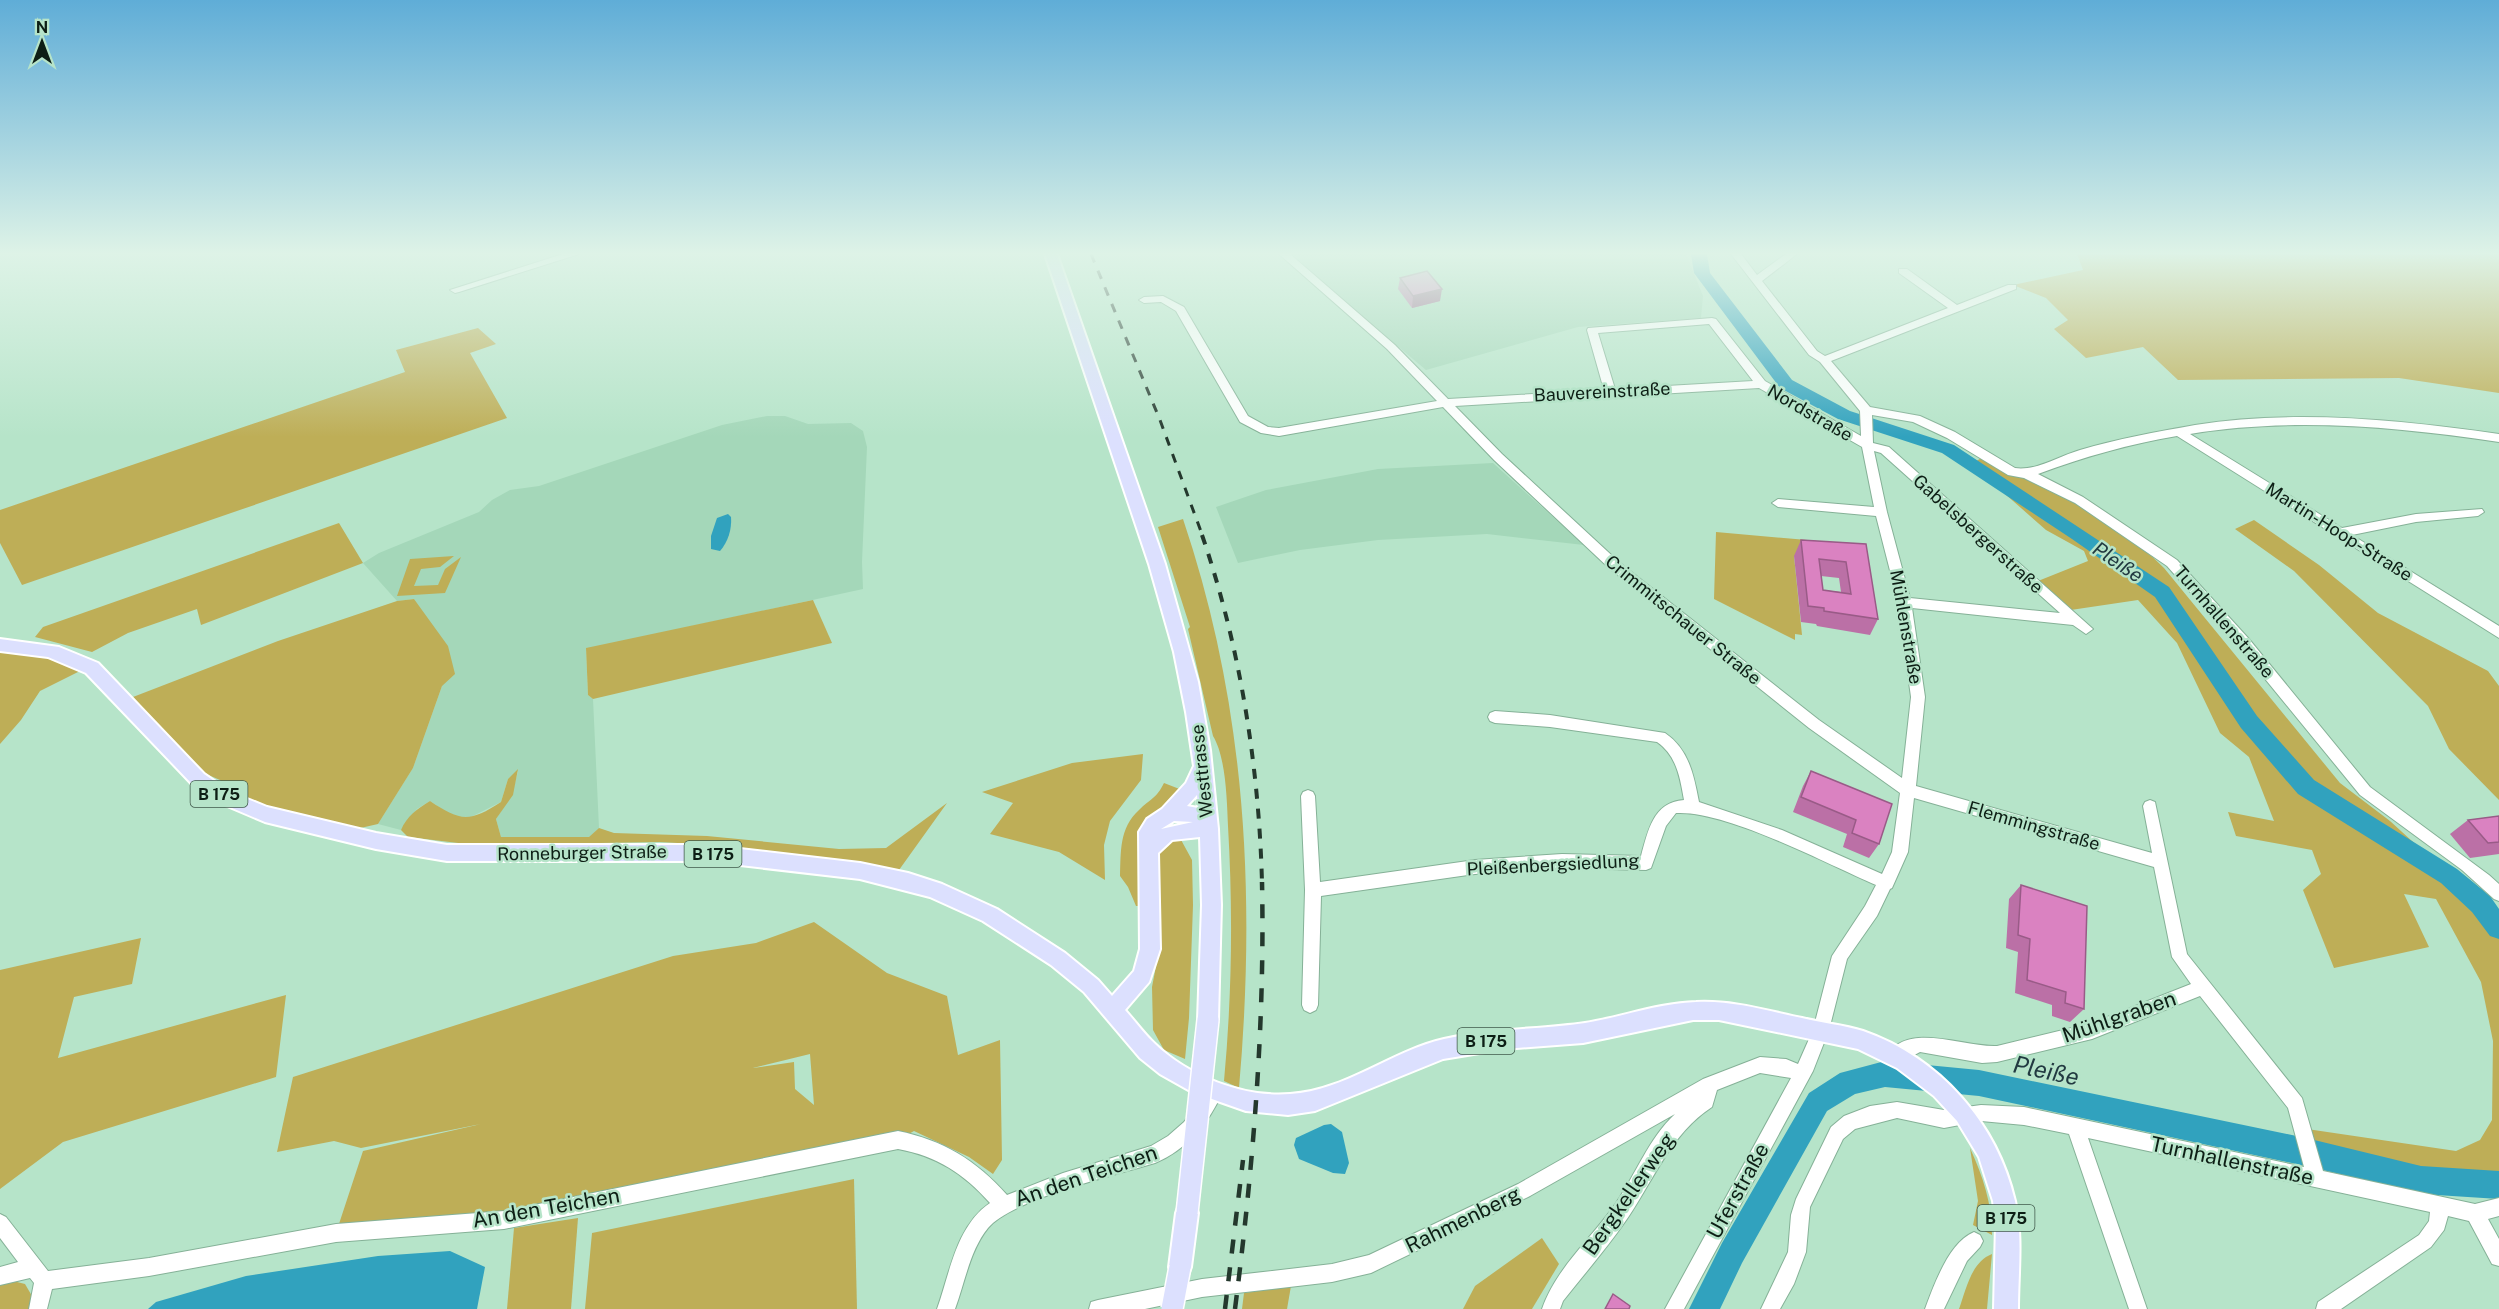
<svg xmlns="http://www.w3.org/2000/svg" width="2499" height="1309" font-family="'Public Sans',sans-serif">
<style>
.built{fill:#a4d7b9}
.green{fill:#beae57;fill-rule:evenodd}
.water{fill:#31a2be}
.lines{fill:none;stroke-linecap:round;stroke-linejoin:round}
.river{fill:#31a2be;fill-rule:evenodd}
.minor-casing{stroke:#85b197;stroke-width:2}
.major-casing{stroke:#fff;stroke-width:4}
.minor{fill:#fff;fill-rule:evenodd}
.major{fill:#dce0fe;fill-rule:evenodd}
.rail-far2{stroke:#24382d;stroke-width:3;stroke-dasharray:9 9;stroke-linecap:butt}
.rail-far1{stroke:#24382d;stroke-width:4;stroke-dasharray:10 10;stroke-linecap:butt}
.rail{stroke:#24382d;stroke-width:4.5;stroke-dasharray:14 14;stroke-linecap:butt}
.major-bridge-casing{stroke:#fff;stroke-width:24;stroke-linecap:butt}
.major-bridge{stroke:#dce0fe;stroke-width:21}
.wall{fill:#bb70a6;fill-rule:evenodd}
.shaded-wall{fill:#995b87}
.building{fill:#da82c1;stroke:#995b87;stroke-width:1.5;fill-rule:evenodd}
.labels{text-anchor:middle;stroke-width:5;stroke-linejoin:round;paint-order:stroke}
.shield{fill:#b6e4c9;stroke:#40594b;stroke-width:1.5}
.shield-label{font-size:16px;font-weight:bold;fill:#0d1e15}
.street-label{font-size:18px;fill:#0d1e15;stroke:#b6e4c9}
.water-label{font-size:20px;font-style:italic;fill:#223a41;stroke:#b6e4c9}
.near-street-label{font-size:21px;fill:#0d1e15;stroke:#b6e4c9}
.near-water-label{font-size:24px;font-style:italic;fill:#223a41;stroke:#b6e4c9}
</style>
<rect width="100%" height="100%" fill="#b6e4c9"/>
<g class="built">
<path d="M1293,254H1686L1703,296L1701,318L1578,327L1426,370L1324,284Z"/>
<path d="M767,416H785L808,424L851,423L863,431L867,447L862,562L863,589L586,649L588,695L593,699L599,828L590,837H501L496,819L512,795L518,771L508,779L501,802L471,817H454L430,801L417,809L401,830L378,824L413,768L442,686L414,599L397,601L363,563L379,553L479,512L492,500L510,490L539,486L722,425Z"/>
<path d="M1493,463L1584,545L1487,534L1378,540L1300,550L1238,563L1216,507L1266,490L1378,469Z"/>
</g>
<g class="green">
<path d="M2077,254H2499V393L2399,378L2178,380L2143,347L2086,358L2054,329L2068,320L2046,298L2013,285L2083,270Z"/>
<path d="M478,328L496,344L470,353L507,418L22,585L0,543V510L405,372L396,350Z"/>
<path d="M1985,456L2116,522L2164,568L2340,783L2390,821L2481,904L2499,928V1185L2421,1180L2306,1152L2307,1129L2456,1151L2480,1140L2492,1120L2493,1041L2481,982L2436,899L2404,894L2429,947L2334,968L2303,890L2321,874L2312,850L2236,836L2228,812L2274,821L2249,757L2220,733L2177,643L2138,600L2064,611L2033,583L2088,561L2084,551L2046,530L1971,464Z"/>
<path d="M1183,519C1246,705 1256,894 1239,1088L1224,1081C1232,995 1233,911 1228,826C1227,801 1226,757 1213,736L1188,629L1190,627L1158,527Z"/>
<path d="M2254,520L2319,565L2378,613L2488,671L2499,686V800L2449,749L2428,706L2294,571L2235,529Z"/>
<path d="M339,523L363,563L201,625L197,609L128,633L92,652L35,637L43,627Z"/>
<path d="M1716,532L1807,540L1809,558L1794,556L1802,635L1795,634V640L1714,599Z"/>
<path d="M454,556L440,567L421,569L414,586L438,585L445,569L461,557L445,593L397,596L410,559Z"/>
<path d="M414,599L448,646L455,674L442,686L413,768L378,824L356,829L333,821H320L259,804L227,789L220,780L206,774L187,756L133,697L278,641L397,601Z"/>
<path d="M813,600L832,643L593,699L588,695L586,648Z"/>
<path d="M0,650L37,653L82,670L40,691L21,720L0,744Z"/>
<path d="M1143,754L1141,780L1110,821L1104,845L1105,880L1059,852L990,834L1013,803L982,792L1072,763Z"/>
<path d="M518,769L513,795L496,819L501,837H589L599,828L614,833L707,836L839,849L886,848L947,803L899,870L730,846L660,842L475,845L408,837L401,830C407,816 417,809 430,801C460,821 469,823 501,802L508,779Z"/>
<path d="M1164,783L1182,790L1142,826L1139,859L1143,906H1136L1128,887L1120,876C1121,852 1119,828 1139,810C1151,798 1156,799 1164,783Z"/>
<path d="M1180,838L1192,860L1193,905L1189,1018L1185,1059L1164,1050L1153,1030L1152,987L1160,945L1153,863L1165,839Z"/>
<path d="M814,922L887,973L947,996L958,1055L1000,1040L1002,1160L993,1174L969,1157L914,1131L898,1140L504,1220L336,1233L363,1151L481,1124L361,1148L334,1141L277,1152L293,1077L673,956L756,943ZM810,1054L814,1105L795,1089L794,1062L753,1068Z"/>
<path d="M141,938L132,984L74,997L58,1058L286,995L276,1077L63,1142L0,1189V970Z"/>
<path d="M1970,1148C1983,1177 1992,1203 1992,1235L1973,1225L1978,1201Z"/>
<path d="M854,1179L857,1309H585L592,1233Z"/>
<path d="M578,1218L571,1309H507L514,1228Z"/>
<path d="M1542,1238L1559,1264L1532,1309H1463L1475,1286Z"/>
<path d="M1992,1254L1987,1309H1959C1966,1290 1971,1262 1992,1254Z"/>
<path d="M5,1279L25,1284L32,1296L29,1309H0V1281Z"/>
<path d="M1291,1286L1287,1309H1242L1244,1293Z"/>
</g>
<g class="water">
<path d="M728,514L731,517C732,529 728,542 720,551L711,549V536L717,518Z"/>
<path d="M1331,1124L1342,1132L1349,1163L1345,1174L1333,1173L1299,1159L1294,1145L1296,1138L1324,1125Z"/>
<path d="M450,1251L485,1267L477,1309H148L156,1302L246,1276L378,1256Z"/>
</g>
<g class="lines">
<g class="river">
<path d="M1691,254H1707L1710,273L1792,380L1850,411L1954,445L2169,587L2257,716L2314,780L2457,869L2490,896L2499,909V939L2490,936L2472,912L2441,883L2298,794L2241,728L2155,597L2072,539L1942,453L1838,419L1780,388L1694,273Z"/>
<path d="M1885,1061L1979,1070L2306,1138L2421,1166L2499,1171V1199L2421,1194L2306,1166L1979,1096L1885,1087L1855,1094L1827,1111L1742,1263L1720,1309H1689L1722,1243L1809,1093L1840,1073Z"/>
</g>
<g class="minor-casing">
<g id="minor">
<path d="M563,254H579L459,292L455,293L450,290Z"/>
<path d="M1279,254H1290L1395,345L1448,399L1604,390L1587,330L1588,328L1712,318L1716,319L1765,381L1861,436L1860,411L1820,362L1809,355L1731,254H1741L1757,275L1786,254H1797L1762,281L1817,351L1825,356L1948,308L1899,273V269H1907L1957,305L2008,285H2016V289L1831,361L1870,407L1920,416L1955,432L2015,468C2037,471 2059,456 2080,450C2117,439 2156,432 2195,425C2295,409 2400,420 2499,434V442C2398,427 2292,417 2190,434L2342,528L2416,514L2482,509L2484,512L2478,516L2416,522L2352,535L2499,626V638L2177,436C2129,444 2084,457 2038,474L2083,497L2177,560L2249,639L2370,787L2489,875L2499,884V901L2494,899L2462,870L2360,795L2239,647L2167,566L2075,503L2024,478L2008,475L1947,438L1913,422L1872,415L1873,443L1889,447L2093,629L2086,634L2073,625L1912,608L1925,697L1916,786L2152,853L2143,806L2145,802L2150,800L2155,802L2187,954L2302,1098L2323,1171L2475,1204L2499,1198V1216L2488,1219L2499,1239V1266L2492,1264L2469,1221L2448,1216L2444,1230L2431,1247L2341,1309H2316L2318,1302L2419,1235L2429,1221L2430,1212L2088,1138L2147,1309H2129L2069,1134L2024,1125L1981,1121L1944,1128L1897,1118L1855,1129L1843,1139L1810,1207L1806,1252L1794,1284L1780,1309H1761L1788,1252L1791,1215L1796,1199L1831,1127L1844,1116L1870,1106L1897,1102L1944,1110L1981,1105L2024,1107L2304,1167L2288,1108L2200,996L2092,1039L1997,1062L1982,1063L1920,1052L1896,1065L1890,1063L1888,1057C1903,1020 1967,1048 1997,1046L2092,1023L2191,984L2172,957L2154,867L1914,798L1908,852L1892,888L1890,889L1877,916L1847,959L1829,1030L1813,1071L1684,1309H1665L1791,1078L1760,1073L1717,1090L1712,1107C1671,1134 1655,1177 1629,1216C1609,1246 1585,1273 1563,1301L1560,1309H1542C1556,1268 1592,1238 1616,1203C1636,1174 1649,1138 1675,1114L1530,1196L1371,1273L1332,1282L1202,1297L1145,1309H1089L1091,1302L1098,1300L1202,1279L1332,1264L1369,1255L1518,1184L1703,1079L1760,1057L1786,1059L1798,1064L1813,1030L1832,956L1865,906L1876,885C1827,864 1726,810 1676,813L1666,826L1651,868L1646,870L1562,868L1475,874L1321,896L1318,1005L1316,1010L1310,1013L1304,1010L1302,1005L1305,890L1301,796L1303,792L1308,790L1313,792L1315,796L1320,882L1475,860L1562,854L1641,856C1648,831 1653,802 1684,800C1680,778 1677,756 1657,742L1550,727L1495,723L1490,721L1488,717L1490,713L1495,711L1550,715L1665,733C1689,749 1694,776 1699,802L1782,830L1882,874L1892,852L1900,793L1809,728L1610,569L1494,460L1443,407L1279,436L1261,433L1240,422L1176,311L1161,302L1144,303L1139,300L1144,297L1163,296L1184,307L1248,416L1268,427L1279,428L1437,401L1387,349ZM1709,324L1753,381L1615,389L1598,333ZM1759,388L1862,447L1874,507L1778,499L1772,503L1778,507L1876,516L1898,602L1911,697L1902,778L1819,720L1620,563L1502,454L1455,406ZM1874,451L1881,453L2060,613L1910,598L1887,512Z"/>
<path d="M1214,1083L1220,1085L1223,1091C1209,1123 1188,1149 1155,1163C1116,1175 1012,1199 988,1228C970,1250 965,1282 955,1309H937C950,1273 956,1226 990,1203C964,1174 937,1156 898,1149L504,1229L336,1242L149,1276L52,1289L47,1309H29L34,1283L30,1278L0,1285V1267L18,1262L0,1238V1214L6,1217L48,1271L149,1258L336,1224L504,1211L898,1131C943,1140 976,1160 1007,1195L1063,1173L1151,1146L1168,1136L1184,1122L1197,1105L1208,1085Z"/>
<path d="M1974,1232L1980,1235L1983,1241L1980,1247L1967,1261L1944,1309H1925C1934,1285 1949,1242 1974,1232Z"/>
</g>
</g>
<g class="major-casing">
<g id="major">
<path d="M1045,254H1057L1165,564L1198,682L1210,750L1218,829L1221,905L1218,1020L1215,1027L1208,1029L1201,1027L1198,1020L1202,905L1200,837L1172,840L1158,853L1160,949L1149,982L1125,1010C1135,1021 1144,1034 1155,1044C1188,1076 1244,1098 1290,1094C1345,1091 1391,1051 1444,1039C1491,1028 1538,1030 1585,1023C1622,1017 1659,1003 1696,1002C1732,1000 1768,1011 1802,1018C1822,1023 1844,1025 1863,1031C1940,1058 1997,1123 2015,1201C2023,1235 2018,1274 2018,1309H1994L1996,1223L1993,1201L1979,1157L1957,1121L1934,1096L1897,1068L1858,1049L1719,1020H1693L1583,1043L1504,1049L1443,1059L1315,1111L1288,1115L1246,1111L1192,1092L1160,1074L1140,1058L1084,992L1051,965L983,921L930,897L860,879L705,861H447L376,849L265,822L218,802L192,784L86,673L48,657L0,651V639L59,647L98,663L204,774L230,792L267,807L376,833L447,845H705L860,863L908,873L942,884L997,909L1065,953L1098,980L1112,996L1134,971L1140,949L1139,832L1147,819L1162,809L1186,783L1194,766L1186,712L1174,652L1149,564ZM1197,795L1198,808L1187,806ZM1174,821L1193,822L1161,829Z"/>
<path d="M1187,1202L1195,1205L1198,1213L1191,1267L1188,1275L1180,1278L1172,1275L1169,1267L1176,1213L1179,1205Z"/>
</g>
</g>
<use href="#minor" class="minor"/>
<use href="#major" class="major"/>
<path class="rail-far2" d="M1091,254L1160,420L1203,537"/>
<path class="rail-far1" d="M1202,535C1240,646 1259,766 1262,883"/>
<g class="rail">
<path d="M1225,1309L1243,1160"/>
<path d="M1235,1309C1253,1167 1265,1025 1262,882"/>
</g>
<g class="major-bridge-casing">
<g id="major-bridge">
<path d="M1187,1213L1208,1020"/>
<path d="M1172,1309L1180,1267"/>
</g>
</g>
<use href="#major-bridge" class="major-bridge"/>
</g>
<g class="wall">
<path d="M1400,278L1440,301L1412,308L1398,289Z"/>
<path d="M1801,540L1866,544L1878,619L1870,635L1817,626L1816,624L1801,622L1794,556ZM1821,576L1839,578L1841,592L1823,590Z"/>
<path d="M1811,771L1879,844L1869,858L1843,847L1847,834L1793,812L1803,786Z"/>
<path d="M2499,816V854L2470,858L2450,834L2468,820Z"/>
<path d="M2021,885L2084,1009L2070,1022L2052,1016V1005L2015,993L2018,952L2006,948L2009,899Z"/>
</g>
<path class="shaded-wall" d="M1442,289L1440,301L1412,308L1413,296Z"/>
<g class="building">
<path d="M1427,271L1442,289L1413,296L1400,278Z"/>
<path d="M1801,540L1866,544L1878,619L1824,611V608L1808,606ZM1819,559L1846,562L1851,594L1823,590Z"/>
<path d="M1811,771L1892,804L1879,844L1852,833L1856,820L1801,797Z"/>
<path d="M2499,816V842L2488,843L2468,820Z"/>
<path d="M2021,885L2087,906L2084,1009L2065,1003L2066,992L2027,980L2030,939L2018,935Z"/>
<path d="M1613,1294L1630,1306L1629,1309H1605Z"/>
</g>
<linearGradient id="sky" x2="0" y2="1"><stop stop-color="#5fadd7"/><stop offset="0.58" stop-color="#def3e7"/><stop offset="1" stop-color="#def3e7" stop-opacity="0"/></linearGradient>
<rect width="2499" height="437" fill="url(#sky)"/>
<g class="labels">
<g class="shield">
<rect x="190.5" y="781" width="57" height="26" rx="4.5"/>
<rect x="684.5" y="841" width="57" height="26" rx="4.5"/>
<rect x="1457.5" y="1028" width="57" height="26" rx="4.5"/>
<rect x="1977.5" y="1205" width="57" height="26" rx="4.5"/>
</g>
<g class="shield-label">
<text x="219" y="800">B 175</text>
<text x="713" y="860">B 175</text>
<text x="1486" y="1047">B 175</text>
<text x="2006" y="1224">B 175</text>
</g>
<g class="street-label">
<text transform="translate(1602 392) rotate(-3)" y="6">Bauvereinstraße</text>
<text transform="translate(1810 413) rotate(30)" y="6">Nordstraße</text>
<text transform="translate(2339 532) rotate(32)" y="6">Martin-Hoop-Straße</text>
<text transform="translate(1978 534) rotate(42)" y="6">Gabelsbergerstraße</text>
<text transform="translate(1683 620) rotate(39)" y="6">Crimmitschauer Straße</text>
<text transform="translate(2224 622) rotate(49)" y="6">Turnhallenstraße</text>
<text transform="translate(1906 627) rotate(80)" y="6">Mühlenstraße</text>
<text transform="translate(1202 771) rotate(-96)" y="6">Westtrasse</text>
<text transform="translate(2034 826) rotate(16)" y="6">Flemmingstraße</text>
<text transform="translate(582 853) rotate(-1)" y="6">Ronneburger Straße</text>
<text transform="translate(1553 865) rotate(-3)" y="6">Pleißenbergsiedlung</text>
</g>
<g class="water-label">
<text transform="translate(2118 562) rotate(34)" y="7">Pleiße</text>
</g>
<g class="near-street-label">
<text transform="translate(2119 1017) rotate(-19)" y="7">Mühlgraben</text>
<text transform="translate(2232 1161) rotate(12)" y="7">Turnhallenstraße</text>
<text transform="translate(1086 1176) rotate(-19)" y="7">An den Teichen</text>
<text transform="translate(1738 1191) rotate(-61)" y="7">Uferstraße</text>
<text transform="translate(1629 1194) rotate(-55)" y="7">Bergkellerweg</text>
<text transform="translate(546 1208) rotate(-10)" y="7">An den Teichen</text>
<text transform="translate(1463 1220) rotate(-26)" y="7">Rahmenberg</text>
</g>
<g class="near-water-label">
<text transform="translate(2046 1071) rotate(12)" y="8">Pleiße</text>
</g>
</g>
<g transform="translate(42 42)" stroke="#b6e4c9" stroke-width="4.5" paint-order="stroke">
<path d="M0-4.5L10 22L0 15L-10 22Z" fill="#0d1e15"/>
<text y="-9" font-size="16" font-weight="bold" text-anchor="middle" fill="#0d1e15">N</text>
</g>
</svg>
